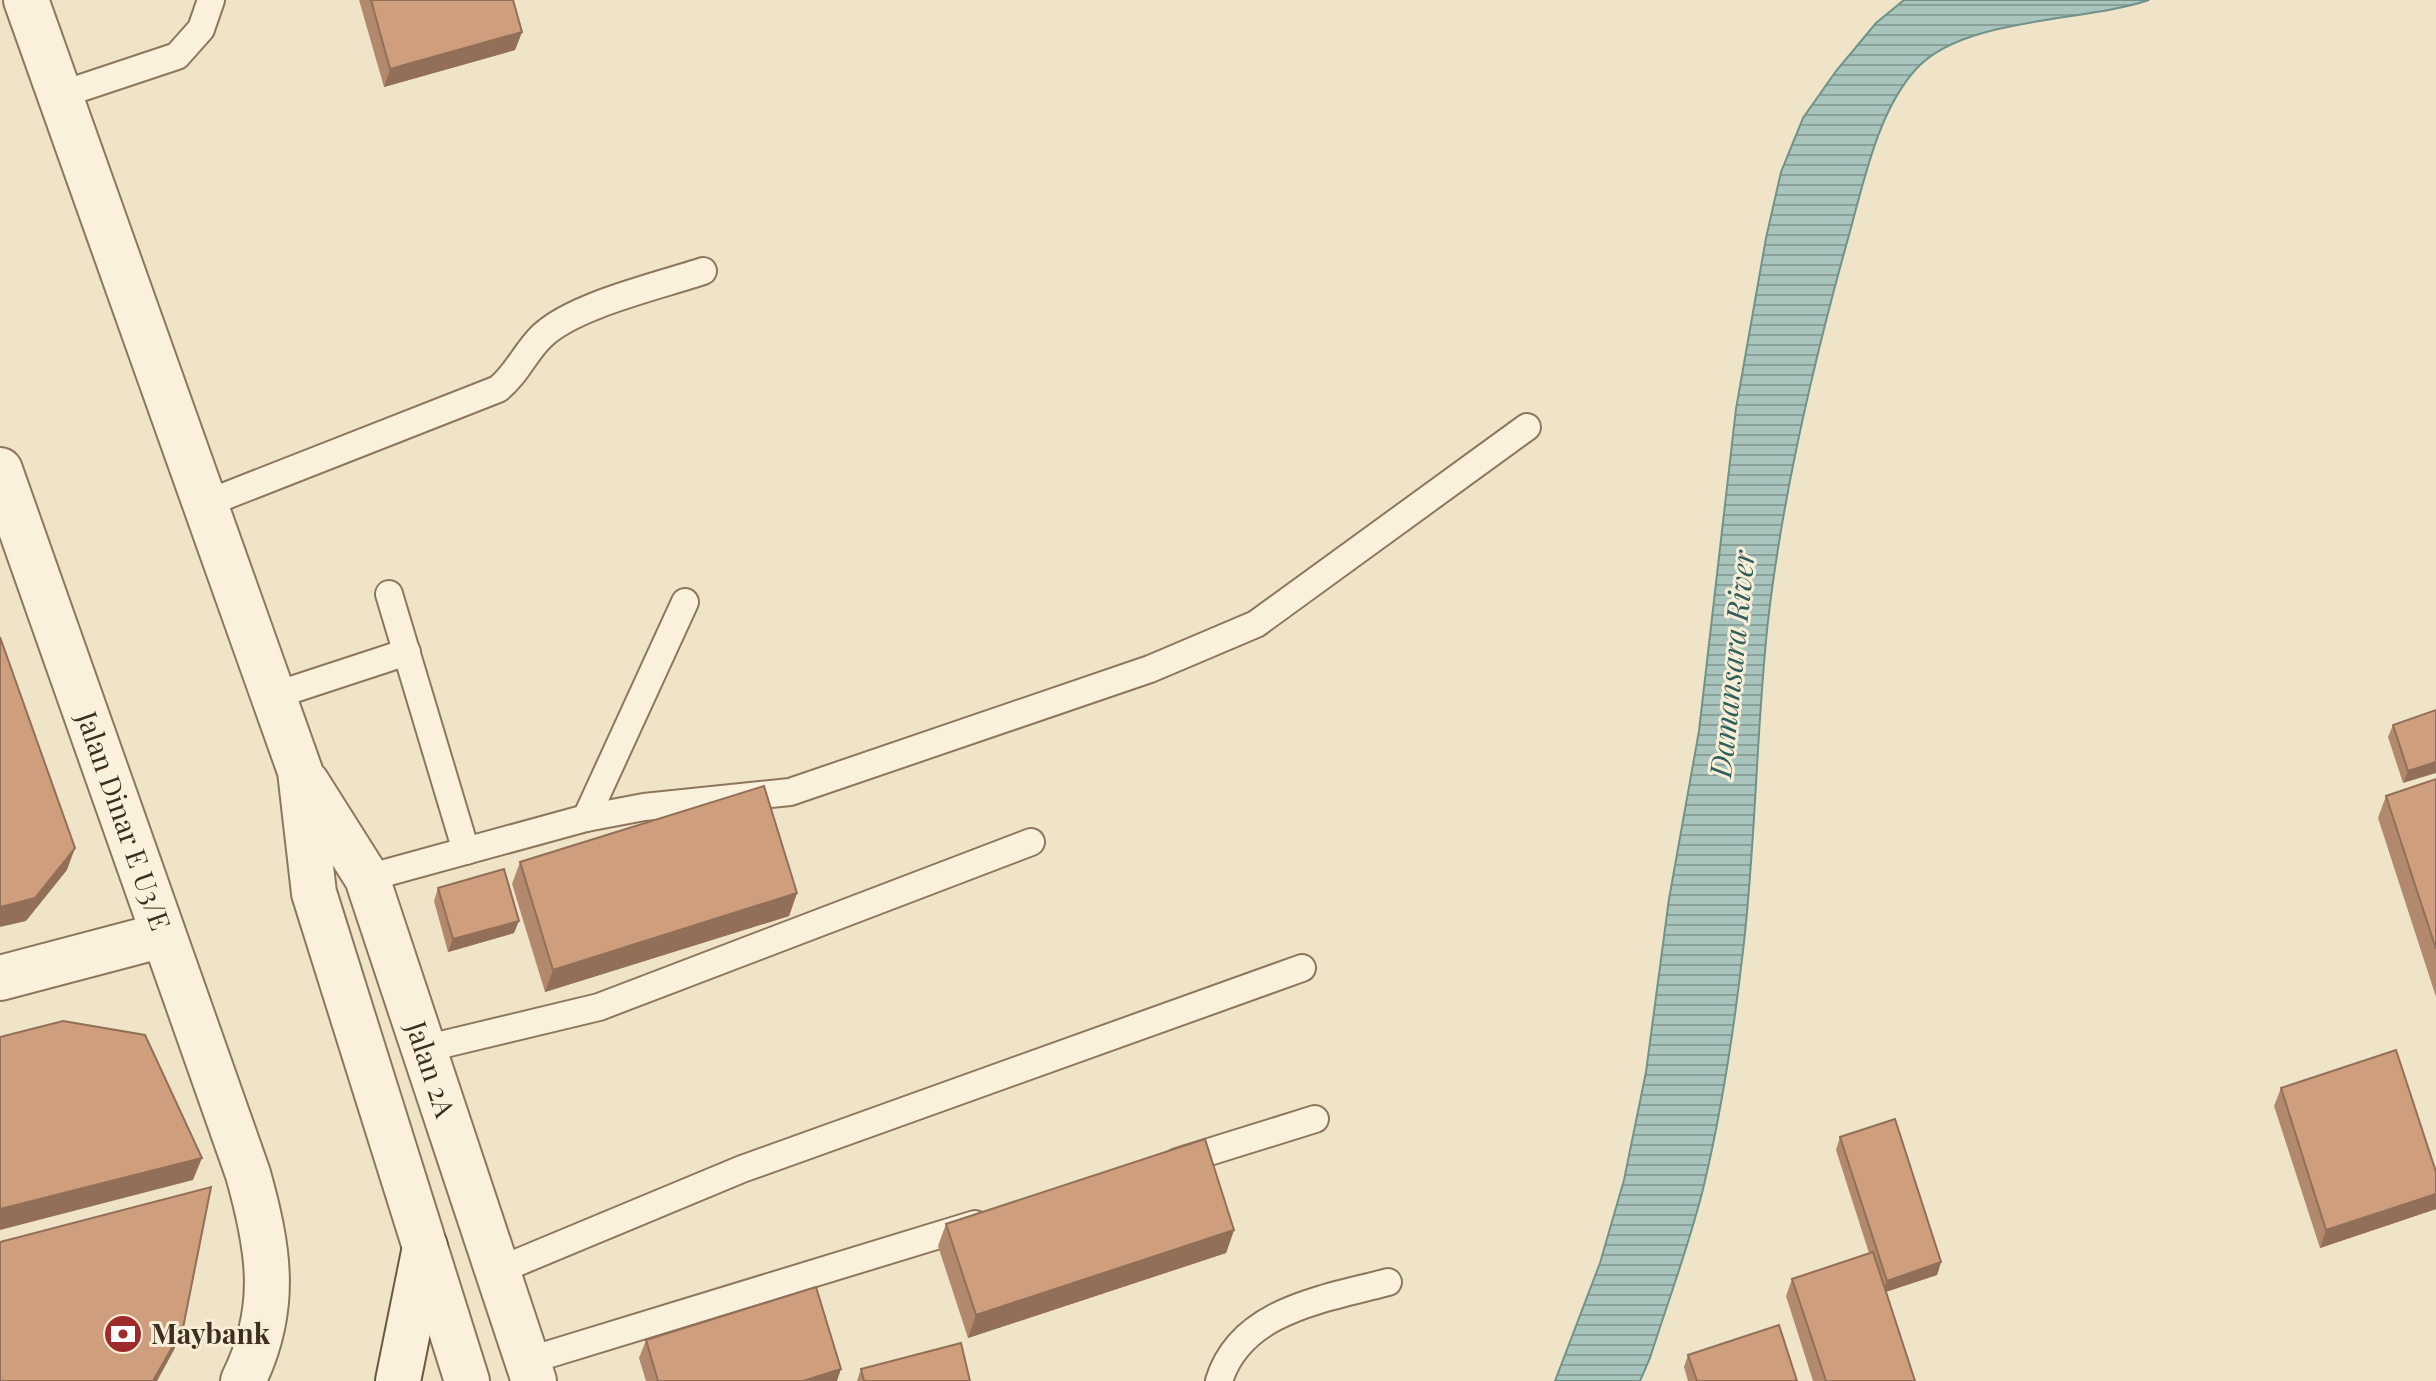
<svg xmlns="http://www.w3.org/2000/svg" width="2436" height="1381" font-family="'Playfair Display',serif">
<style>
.water{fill:url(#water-rules);stroke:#6f938a;stroke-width:2}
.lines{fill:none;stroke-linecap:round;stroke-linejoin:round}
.service-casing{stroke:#8d765c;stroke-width:30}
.minor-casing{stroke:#8d765c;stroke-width:48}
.tertiary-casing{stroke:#8d765c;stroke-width:48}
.secondary-casing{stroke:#6f573f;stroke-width:48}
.service{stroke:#faf1dc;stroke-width:26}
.minor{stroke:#faf1dc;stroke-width:44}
.tertiary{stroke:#faf1dc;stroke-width:44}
.secondary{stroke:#faf1dc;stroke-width:44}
.wall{fill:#b2896c}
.shaded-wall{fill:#916f58}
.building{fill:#cf9f7d;stroke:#916f58;stroke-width:2}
.labels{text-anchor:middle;stroke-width:6;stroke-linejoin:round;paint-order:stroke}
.street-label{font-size:28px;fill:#3d2e20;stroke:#f7eed8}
.poi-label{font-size:28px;font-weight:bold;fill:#3d2e20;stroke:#f7eed8;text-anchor:start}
.water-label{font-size:30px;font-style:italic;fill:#2f5d5a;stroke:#f7eed8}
</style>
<defs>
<pattern id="water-rules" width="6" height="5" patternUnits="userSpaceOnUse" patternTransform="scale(2)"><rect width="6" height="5" fill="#a9c4bc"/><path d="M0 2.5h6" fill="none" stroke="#8ba098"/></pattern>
</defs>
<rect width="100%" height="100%" fill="#f0e4c8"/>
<path class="water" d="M1904,0H2149C2084,22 1965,17 1917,68C1878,110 1864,181 1849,235C1814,360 1783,491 1768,621C1756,731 1756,842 1743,951C1734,1029 1722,1109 1704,1185C1690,1243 1668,1301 1650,1358L1640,1381H1555L1600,1263L1624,1180L1646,1072L1669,899L1699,731L1736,409L1766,238L1781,172L1803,118L1836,71L1876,23Z"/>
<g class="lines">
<g class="service-casing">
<g id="service">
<path d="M60,95L177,56L201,29L211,0"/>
<path d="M205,504L498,389C517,374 525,352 542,336C574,305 659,286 703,271"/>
<path d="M389,594L466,851"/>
<path d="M273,696L407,652"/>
<path d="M586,818L685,602"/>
<path d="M367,878L586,818L644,807L790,792L1150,669L1256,624L1527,427"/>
<path d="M424,1049L599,1007L1031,842"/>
<path d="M1177,1162L1315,1119"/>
<path d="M497,1271L742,1169L1302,968"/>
<path d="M527,1361L975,1224"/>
<path d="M1219,1381C1241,1309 1326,1299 1388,1282"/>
</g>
</g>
<g class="minor-casing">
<g id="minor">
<path id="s1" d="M0,470L248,1174C269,1249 279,1308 243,1381"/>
<path d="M0,978L163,935"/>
</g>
</g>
<g class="tertiary-casing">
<g id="tertiary">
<path d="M26,0L300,771L314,893L467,1381"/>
<path id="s2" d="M307,783L367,878L534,1381"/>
</g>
</g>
<g class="secondary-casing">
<path id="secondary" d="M398,1381L425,1247"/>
</g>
<use href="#service" class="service"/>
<use href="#minor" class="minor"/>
<use href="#tertiary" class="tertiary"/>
<use href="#secondary" class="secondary"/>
</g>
<g class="wall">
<path d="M359,0H513L522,32L515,50L384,87Z"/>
<path d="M2436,710L2403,783L2388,737L2393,725Z"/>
<path d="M2436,779V997L2378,818L2386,796Z"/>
<path d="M520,862L797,893L789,916L545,992L512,884Z"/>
<path d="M438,888L514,933L448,952L434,901Z"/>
<path d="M2281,1088L2436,1172V1209L2320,1248L2274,1106Z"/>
<path d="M1840,1137L1941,1262L1937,1275L1886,1292L1915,1381H1813L1786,1296L1792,1279L1869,1253L1836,1150Z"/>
<path d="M946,1224L1234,1230L1226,1253L968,1338L938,1246Z"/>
<path d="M646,1340L837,1381H646L639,1358Z"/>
<path d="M1688,1355L1797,1381H1688L1684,1367Z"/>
<path d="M861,1369L970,1381H857Z"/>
</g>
<g class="shaded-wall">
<path d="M522,32L515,50L384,87L390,69Z"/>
<path d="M2436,762V773L2403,783L2408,771Z"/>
<path d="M75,848L67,870L26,921L0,927V907Z"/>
<path d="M797,893L789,916L545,992L553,970Z"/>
<path d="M519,921L514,933L448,952L453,939Z"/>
<path d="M202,1158L193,1180L0,1230V1209Z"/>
<path d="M2436,1194V1209L2320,1248L2326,1230Z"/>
<path d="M1234,1230L1226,1253L968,1338L976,1315Z"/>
<path d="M1941,1262L1937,1275L1882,1293L1887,1281Z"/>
<path d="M183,1328L174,1350L157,1381H153Z"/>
<path d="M841,1369L837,1381H803Z"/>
</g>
<g class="building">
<path d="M371,0H513L522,32L390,69Z"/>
<path d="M0,637L75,848L35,898L0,907Z"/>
<path d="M2436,710V762L2408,771L2393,725Z"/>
<path d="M2436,779V949L2386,796Z"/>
<path d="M764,786L797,893L553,970L520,862Z"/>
<path d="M504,869L519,921L453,939L438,888Z"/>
<path d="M63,1021L145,1035L202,1158L0,1209V1037Z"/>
<path d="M2396,1050L2436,1172V1194L2326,1230L2281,1088Z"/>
<path d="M1895,1119L1941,1262L1887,1281L1840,1137Z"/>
<path d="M1205,1139L1234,1230L976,1315L946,1224Z"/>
<path d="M211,1187L183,1328L153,1381H0V1242Z"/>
<path d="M1873,1252L1915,1381H1826L1792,1279Z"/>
<path d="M816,1287L841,1369L803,1381H658L646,1340Z"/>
<path d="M1779,1325L1797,1381H1697L1688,1355Z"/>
<path d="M961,1343L970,1381H864L861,1369Z"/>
</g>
<defs>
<g id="bank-disc" transform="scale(2)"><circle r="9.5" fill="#9e2a2b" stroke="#f7eed8"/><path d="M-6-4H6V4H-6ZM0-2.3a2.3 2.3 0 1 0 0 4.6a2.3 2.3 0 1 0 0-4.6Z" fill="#fff"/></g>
</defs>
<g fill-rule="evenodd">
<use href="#bank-disc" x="123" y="1334"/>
</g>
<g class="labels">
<g class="street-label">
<text dy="10" stroke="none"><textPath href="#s1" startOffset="372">Jalan Dinar E U3/E</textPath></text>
<text dy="10" stroke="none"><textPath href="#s2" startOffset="314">Jalan 2A</textPath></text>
</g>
<g class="poi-label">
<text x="151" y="1344">Maybank</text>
</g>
<g class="water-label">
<text transform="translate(1733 664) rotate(-84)" y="10">Damansara River</text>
</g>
</g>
</svg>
